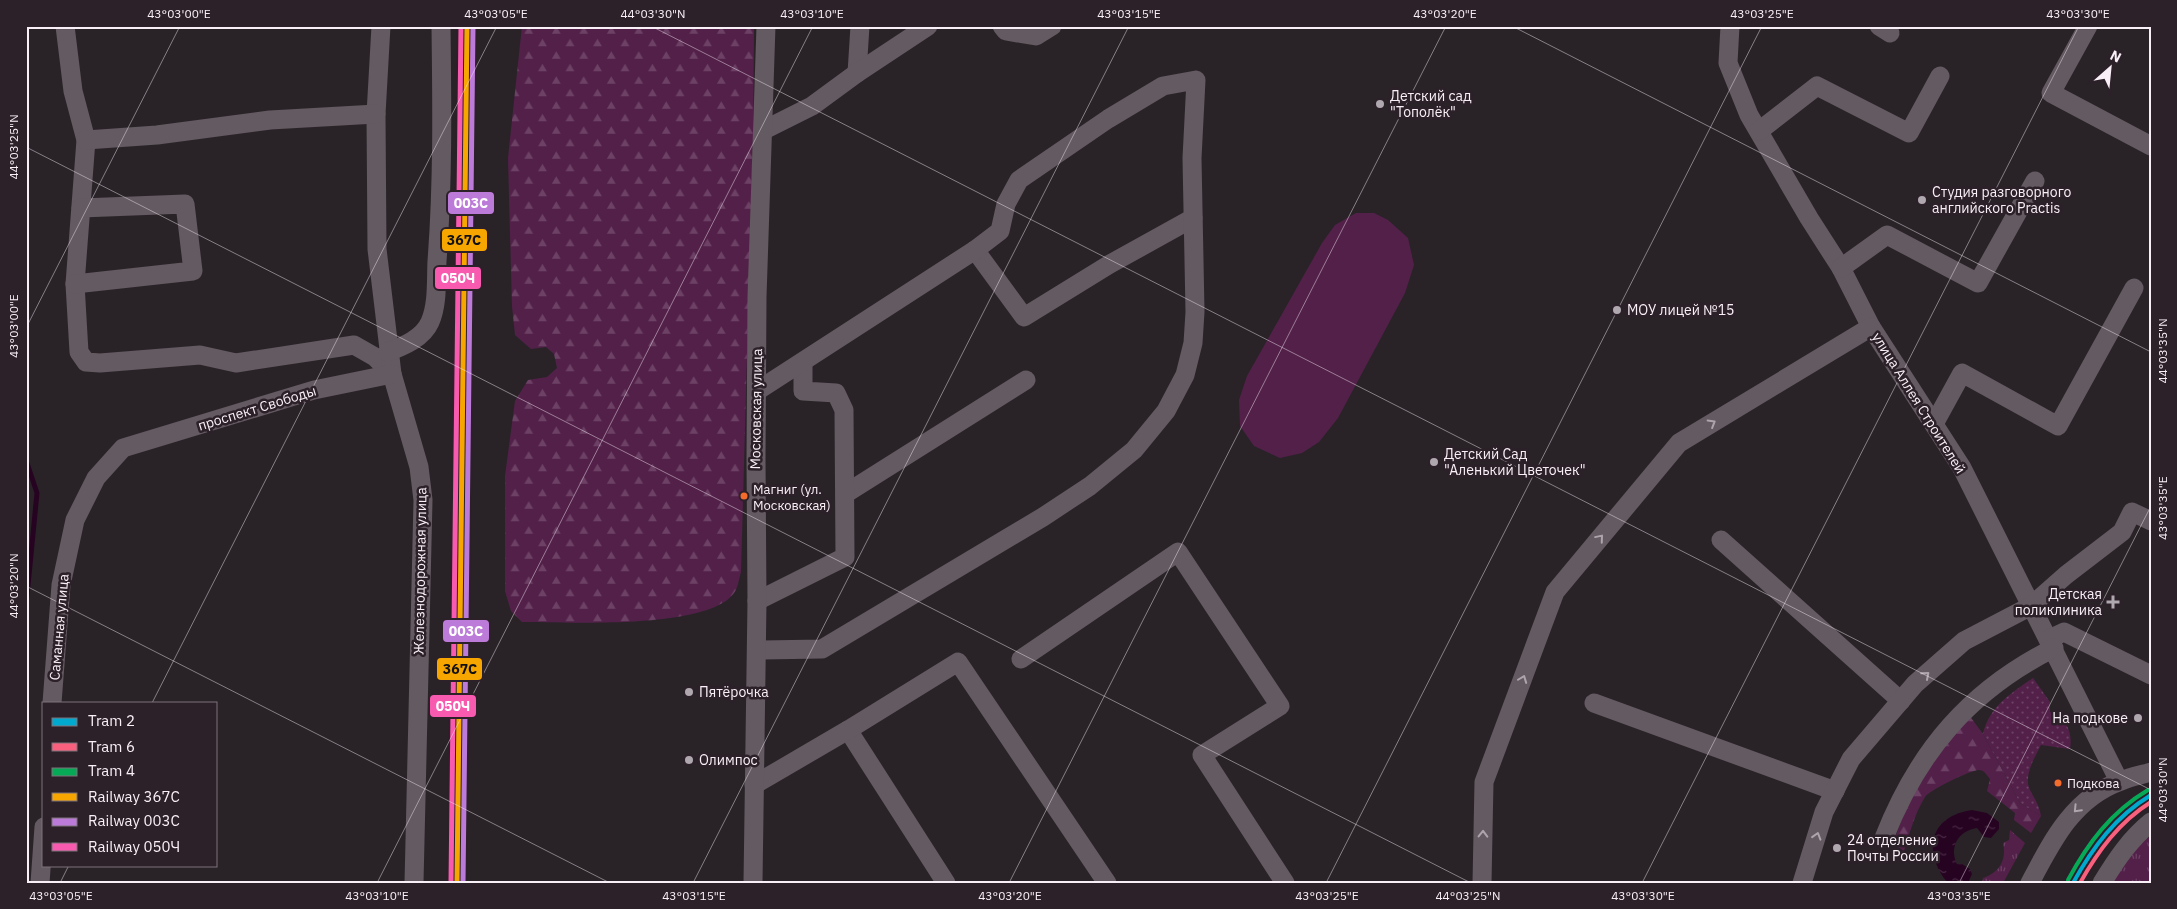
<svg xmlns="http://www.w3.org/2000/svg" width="2177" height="909" font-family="'IBM Plex Sans',sans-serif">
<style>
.grass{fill:url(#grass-tufts)}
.forest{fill:url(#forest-firs)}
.garden{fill:url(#garden-dots)}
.pitch{fill:#53204a}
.water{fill:url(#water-ripples)}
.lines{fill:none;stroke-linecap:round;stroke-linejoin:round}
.stream{stroke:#270322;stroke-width:5}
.minor{stroke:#645a61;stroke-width:19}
.rail-1-casing{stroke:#2c2029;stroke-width:9}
.rail-2-casing{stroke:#2c2029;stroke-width:9}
.rail-3-casing{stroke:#2c2029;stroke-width:9}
.rail-1{stroke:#f7a600;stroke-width:5}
.rail-2{stroke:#bd7bd9;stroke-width:5}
.rail-3{stroke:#f75aaf;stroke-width:5}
.tram-1-casing{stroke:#2c2029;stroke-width:8}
.tram-2-casing{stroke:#2c2029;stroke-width:8}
.tram-3-casing{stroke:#2c2029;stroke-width:8}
.tram-1{stroke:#00a9ce;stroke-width:4}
.tram-2{stroke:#f8607d;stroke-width:4}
.tram-3{stroke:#06aa56;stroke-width:4}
.oneway{stroke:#aea5ac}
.ticks{fill:none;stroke:#f9f0f7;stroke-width:1;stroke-opacity:0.45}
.poi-dot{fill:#b0a8af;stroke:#2c2029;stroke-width:2}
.bus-dot{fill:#f36c2b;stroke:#2c2029;stroke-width:2}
.labels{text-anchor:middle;stroke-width:5;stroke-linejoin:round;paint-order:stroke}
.bus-label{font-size:13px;fill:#f9f0f7;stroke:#2c2029;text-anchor:start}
.poi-label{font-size:14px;fill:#f9f0f7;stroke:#2c2029;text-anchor:start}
.street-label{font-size:14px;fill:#f9f0f7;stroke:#2c2029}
.line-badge{stroke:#2c2029;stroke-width:2}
.badge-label{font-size:14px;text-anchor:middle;font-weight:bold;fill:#fff}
.pale-badge-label{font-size:14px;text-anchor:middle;font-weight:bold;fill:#111}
.neatline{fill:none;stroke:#f9f0f7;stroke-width:2}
.ticks-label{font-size:12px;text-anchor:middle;fill:#f9f0f7}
</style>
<defs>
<pattern id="grass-tufts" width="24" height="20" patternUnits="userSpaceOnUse" patternTransform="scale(1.25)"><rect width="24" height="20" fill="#53204a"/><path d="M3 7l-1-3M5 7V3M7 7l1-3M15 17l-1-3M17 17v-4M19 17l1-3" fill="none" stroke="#6c4165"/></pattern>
<pattern id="forest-firs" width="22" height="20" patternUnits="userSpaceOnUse" patternTransform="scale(1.25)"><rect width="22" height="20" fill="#53204a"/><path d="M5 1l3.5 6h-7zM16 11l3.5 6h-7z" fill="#6c4165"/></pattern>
<pattern id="garden-dots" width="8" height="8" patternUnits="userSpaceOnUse" patternTransform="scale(1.25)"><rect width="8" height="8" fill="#53204a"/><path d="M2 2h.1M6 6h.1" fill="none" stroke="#6c4165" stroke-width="1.8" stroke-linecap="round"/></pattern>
<pattern id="water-ripples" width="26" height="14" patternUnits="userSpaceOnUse" patternTransform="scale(1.25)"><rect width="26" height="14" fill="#270322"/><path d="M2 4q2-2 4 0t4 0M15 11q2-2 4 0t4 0" fill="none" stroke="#472843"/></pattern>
</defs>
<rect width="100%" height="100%" fill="#292328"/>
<g class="grass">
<path d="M2010,830L2025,843L2003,883H1982L1983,878C1999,873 2007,860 2003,843L2009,840Z"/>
<path d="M2151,836V883H2113L2129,850Z"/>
</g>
<g class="forest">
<path d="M522,26H754L753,137L741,572C739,578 738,588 734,593C708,630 566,622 522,622L511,611L505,591V476L515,401L528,380L547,377L557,368L554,354L546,347L531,349L515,335L512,306L508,158Z"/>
<path d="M1969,715L1983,734L2020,803L2041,816L2031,833L2014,820L2015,813L1987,791L1990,779C1987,775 1984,770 1979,770C1973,769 1929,790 1925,797C1915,813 1910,832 1904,851L1893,845C1907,798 1935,750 1969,715Z"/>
</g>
<path class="garden" d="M2033,678L2050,702V712C2066,717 2073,732 2070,749L2041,745C2035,757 2023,776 2030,790C2035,800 2039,805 2041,816L2020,803L1983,734C1989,707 2011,693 2033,678Z"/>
<path class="pitch" d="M1356,213H1374L1388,220L1408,238L1414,265L1405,293L1338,418L1319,442L1302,453L1280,458L1254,446L1240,426L1239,400L1247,376L1322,243L1335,225Z"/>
<path class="water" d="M1972,810L1987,813L1999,822V829L1991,838L1984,837L1977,828C1958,831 1949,847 1957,864H1962L1970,869L1972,874L1968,883H1948C1922,852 1929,816 1972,810Z"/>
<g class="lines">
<path class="stream" d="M26,460L37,493L26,606"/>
<g class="minor">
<path d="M65,26L73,91L86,140L75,284L79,352L86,362L100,363L200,355L236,363L354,345L375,357L392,374"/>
<path d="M381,26L376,114L377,249L392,374L419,467L423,500L414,883"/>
<path d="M1002,26L1006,31L1036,36L1052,26"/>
<path d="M1730,26L1728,63L1749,115L1809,218L1841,268L1871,327L1962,468L2119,781"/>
<path d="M1879,26L1890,33"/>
<path d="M2088,26L2051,93L2151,146"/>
<path d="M857,73L860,26"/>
<path d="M764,130L812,106L857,73L928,26"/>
<path d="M1759,131L1817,86L1909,133L1940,76"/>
<path d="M86,140L157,135L270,120L376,114"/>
<path d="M975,250L1024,317L1110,264L1193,218"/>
<path d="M1841,268L1887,235L1978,283L2035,181"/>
<path d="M75,284L193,271L185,204L81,208"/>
<path d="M388,352C404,346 423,338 430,322C438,304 436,280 437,261C443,183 442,105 441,26"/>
<path d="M1934,424L1962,373L2058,426L2134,288"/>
<path d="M845,494L1026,380"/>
<path d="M1721,540L1901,701"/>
<path d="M757,601L845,557L844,410L836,393L803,391V362"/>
<path d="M2049,639L2064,632L2151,675"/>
<path d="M757,650L822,649L1043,517L1090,486L1134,450L1166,411L1185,375L1193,343L1195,312L1192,158L1196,80L1163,86L1108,119L1019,180L1006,204L1000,231L975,250L757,391"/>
<path d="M1021,659L1178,552L1280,706L1202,755L1285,883"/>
<path d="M52,703L61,585L75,520L96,478L123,448L314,390L392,374"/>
<path d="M1594,703L1835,791"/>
<path d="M848,730L946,883"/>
<path d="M754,785L848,730L958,662L1107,883"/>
<path d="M1884,838C1918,751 1970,690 2054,648"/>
<path d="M40,883L44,827"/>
<path d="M753,883L757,601L756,458L757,297L766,26"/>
<path d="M1482,883L1484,782L1555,592L1679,443L1871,327"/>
<path d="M1802,883L1824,812L1851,759L1915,684L1964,641L2031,606L2066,575L2122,532L2132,512L2151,521"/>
<path d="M2030,883C2052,841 2073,798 2121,781C2130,777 2141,775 2151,772"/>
<path d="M2102,883C2116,860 2130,839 2151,822"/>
</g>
<g class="rail-1-casing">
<path id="rail-1" d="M457,883L467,26"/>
</g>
<g class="rail-2-casing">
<path id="rail-2" d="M463,883L473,26"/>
</g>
<g class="rail-3-casing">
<path id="rail-3" d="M451,883L461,26"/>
</g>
<use href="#rail-1" class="rail-1"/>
<use href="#rail-2" class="rail-2"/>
<use href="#rail-3" class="rail-3"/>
<g class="tram-1-casing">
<path id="tram-1" d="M2073,883C2093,847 2115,817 2151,795"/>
</g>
<g class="tram-2-casing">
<path id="tram-2" d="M2080,883C2098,851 2119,822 2151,802"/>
</g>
<g class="tram-3-casing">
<path id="tram-3" d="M2068,880C2088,843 2111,812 2148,790"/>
</g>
<use href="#tram-1" class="tram-1"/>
<use href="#tram-2" class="tram-2"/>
<use href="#tram-3" class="tram-3"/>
</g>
<defs><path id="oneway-chevron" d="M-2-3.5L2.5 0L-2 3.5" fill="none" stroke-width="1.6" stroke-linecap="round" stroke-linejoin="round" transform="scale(1.25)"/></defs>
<g class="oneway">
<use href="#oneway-chevron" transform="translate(1712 423) rotate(-31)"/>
<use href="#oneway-chevron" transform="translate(1600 538) rotate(-50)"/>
<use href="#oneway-chevron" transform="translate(1926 675) rotate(-41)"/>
<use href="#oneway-chevron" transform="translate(1523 679) rotate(-69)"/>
<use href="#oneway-chevron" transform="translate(2077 809) rotate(134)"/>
<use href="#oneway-chevron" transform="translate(1483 834) rotate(-89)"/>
<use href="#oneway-chevron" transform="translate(1817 836) rotate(-73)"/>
</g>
<path class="ticks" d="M651,26L2151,790M1512,26L2151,352M26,147L1471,883M26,328L180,26M26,586L610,883M152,703L497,26M60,883L69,865M377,883L813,26M693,883L1129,26M1009,883L1446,26M1326,883L1762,26M1642,883L2079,26M1959,883L2151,506"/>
<g class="poi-dot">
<circle cx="1380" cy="104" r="5"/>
<circle cx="1922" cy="200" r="5"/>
<circle cx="1617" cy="310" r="5"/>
<circle cx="1434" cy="462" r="5"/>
<path d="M2110.5 594.5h5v5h5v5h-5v5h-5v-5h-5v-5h5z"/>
<circle cx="689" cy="692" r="5"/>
<circle cx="2138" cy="718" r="5"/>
<circle cx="689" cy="760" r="5"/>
<circle cx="1837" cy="848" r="5"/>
</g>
<g class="bus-dot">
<circle cx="744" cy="496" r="4.5"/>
<circle cx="2058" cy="783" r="4.5"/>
</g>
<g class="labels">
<g class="bus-label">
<text x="753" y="494">Магниг (ул.<tspan x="753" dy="16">Московская)</tspan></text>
<text x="2067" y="788">Подкова</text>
</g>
<g class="poi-label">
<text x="1390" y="101">Детский сад<tspan x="1390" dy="16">"Тополёк"</tspan></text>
<text x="1932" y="197">Студия разговорного<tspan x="1932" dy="16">английского Practis</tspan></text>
<text x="1627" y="315">МОУ лицей №15</text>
<text x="1444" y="459">Детский Сад<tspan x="1444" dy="16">"Аленький Цветочек"</tspan></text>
<text x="2102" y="599" text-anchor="end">Детская<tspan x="2102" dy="16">поликлиника</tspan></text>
<text x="699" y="697">Пятёрочка</text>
<text x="2128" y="723" text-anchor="end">На подкове</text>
<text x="699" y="765">Олимпос</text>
<text x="1847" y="845">24 отделение<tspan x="1847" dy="16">Почты России</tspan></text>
</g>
<g class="street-label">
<text transform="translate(1919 403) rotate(58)" y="5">улица Аллея Строителей</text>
<text transform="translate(257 408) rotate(-17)" y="5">проспект Свободы</text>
<text transform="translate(756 409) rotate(-89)" y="5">Московская улица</text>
<text transform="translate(420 571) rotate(-89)" y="5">Железнодорожная улица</text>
<text transform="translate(59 627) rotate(-85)" y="5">Саманная улица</text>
</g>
</g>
<g class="line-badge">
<rect x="447" y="191" width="48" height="24" rx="5" fill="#bd7bd9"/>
<rect x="441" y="228" width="47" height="24" rx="5" fill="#f7a600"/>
<rect x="434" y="266" width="48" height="24" rx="5" fill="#f75aaf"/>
<rect x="442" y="619" width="48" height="24" rx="5" fill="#bd7bd9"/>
<rect x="436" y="657" width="47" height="24" rx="5" fill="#f7a600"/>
<rect x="429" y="694" width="48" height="24" rx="5" fill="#f75aaf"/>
</g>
<g class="badge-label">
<text x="471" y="208">003С</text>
<text x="458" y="283">050Ч</text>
<text x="466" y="636">003С</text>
<text x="453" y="711">050Ч</text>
</g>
<g class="pale-badge-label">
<text x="464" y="245">367С</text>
<text x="460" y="674">367С</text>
</g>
<rect width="2177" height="909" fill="none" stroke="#2c2029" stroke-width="55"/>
<rect x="42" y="702" width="175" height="165" fill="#2c2029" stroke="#7e737b"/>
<rect x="52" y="718" width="25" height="8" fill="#00a9ce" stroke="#7e737b"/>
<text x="88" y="726" font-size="15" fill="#f9f0f7">Tram 2</text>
<rect x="52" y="743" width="25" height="8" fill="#f8607d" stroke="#7e737b"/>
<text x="88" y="752" font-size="15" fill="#f9f0f7">Tram 6</text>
<rect x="52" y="768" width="25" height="8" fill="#06aa56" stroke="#7e737b"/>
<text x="88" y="776" font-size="15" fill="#f9f0f7">Tram 4</text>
<rect x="52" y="793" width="25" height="8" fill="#f7a600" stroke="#7e737b"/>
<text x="88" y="802" font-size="15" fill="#f9f0f7">Railway 367С</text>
<rect x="52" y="818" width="25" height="8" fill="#bd7bd9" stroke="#7e737b"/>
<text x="88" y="826" font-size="15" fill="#f9f0f7">Railway 003С</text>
<rect x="52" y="843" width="25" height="8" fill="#f75aaf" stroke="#7e737b"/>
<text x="88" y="852" font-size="15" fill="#f9f0f7">Railway 050Ч</text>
<g transform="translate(2110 68) rotate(27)" stroke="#2c2029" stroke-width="4" paint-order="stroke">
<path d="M0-4L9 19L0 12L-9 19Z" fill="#f9f0f7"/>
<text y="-8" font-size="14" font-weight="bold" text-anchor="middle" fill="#f9f0f7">N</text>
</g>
<rect x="28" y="28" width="2122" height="854" class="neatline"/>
<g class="ticks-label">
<text x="179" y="18">43°03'00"E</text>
<text x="496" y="18">43°03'05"E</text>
<text x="653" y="18">44°03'30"N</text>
<text x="812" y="18">43°03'10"E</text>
<text x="1129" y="18">43°03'15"E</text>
<text x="1445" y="18">43°03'20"E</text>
<text x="1762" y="18">43°03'25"E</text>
<text x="2078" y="18">43°03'30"E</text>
<text transform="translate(14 147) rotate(-90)" y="4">44°03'25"N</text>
<text transform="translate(14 326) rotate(-90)" y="4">43°03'00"E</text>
<text transform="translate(2163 351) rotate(-90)" y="4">44°03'35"N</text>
<text transform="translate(2163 508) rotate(-90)" y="4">43°03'35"E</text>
<text transform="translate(14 586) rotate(-90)" y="4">44°03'20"N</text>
<text transform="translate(2163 790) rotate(-90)" y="4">44°03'30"N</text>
<text x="61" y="900">43°03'05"E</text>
<text x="377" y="900">43°03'10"E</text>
<text x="694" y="900">43°03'15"E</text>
<text x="1010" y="900">43°03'20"E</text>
<text x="1327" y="900">43°03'25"E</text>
<text x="1468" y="900">44°03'25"N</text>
<text x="1643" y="900">43°03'30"E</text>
<text x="1959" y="900">43°03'35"E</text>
</g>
</svg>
